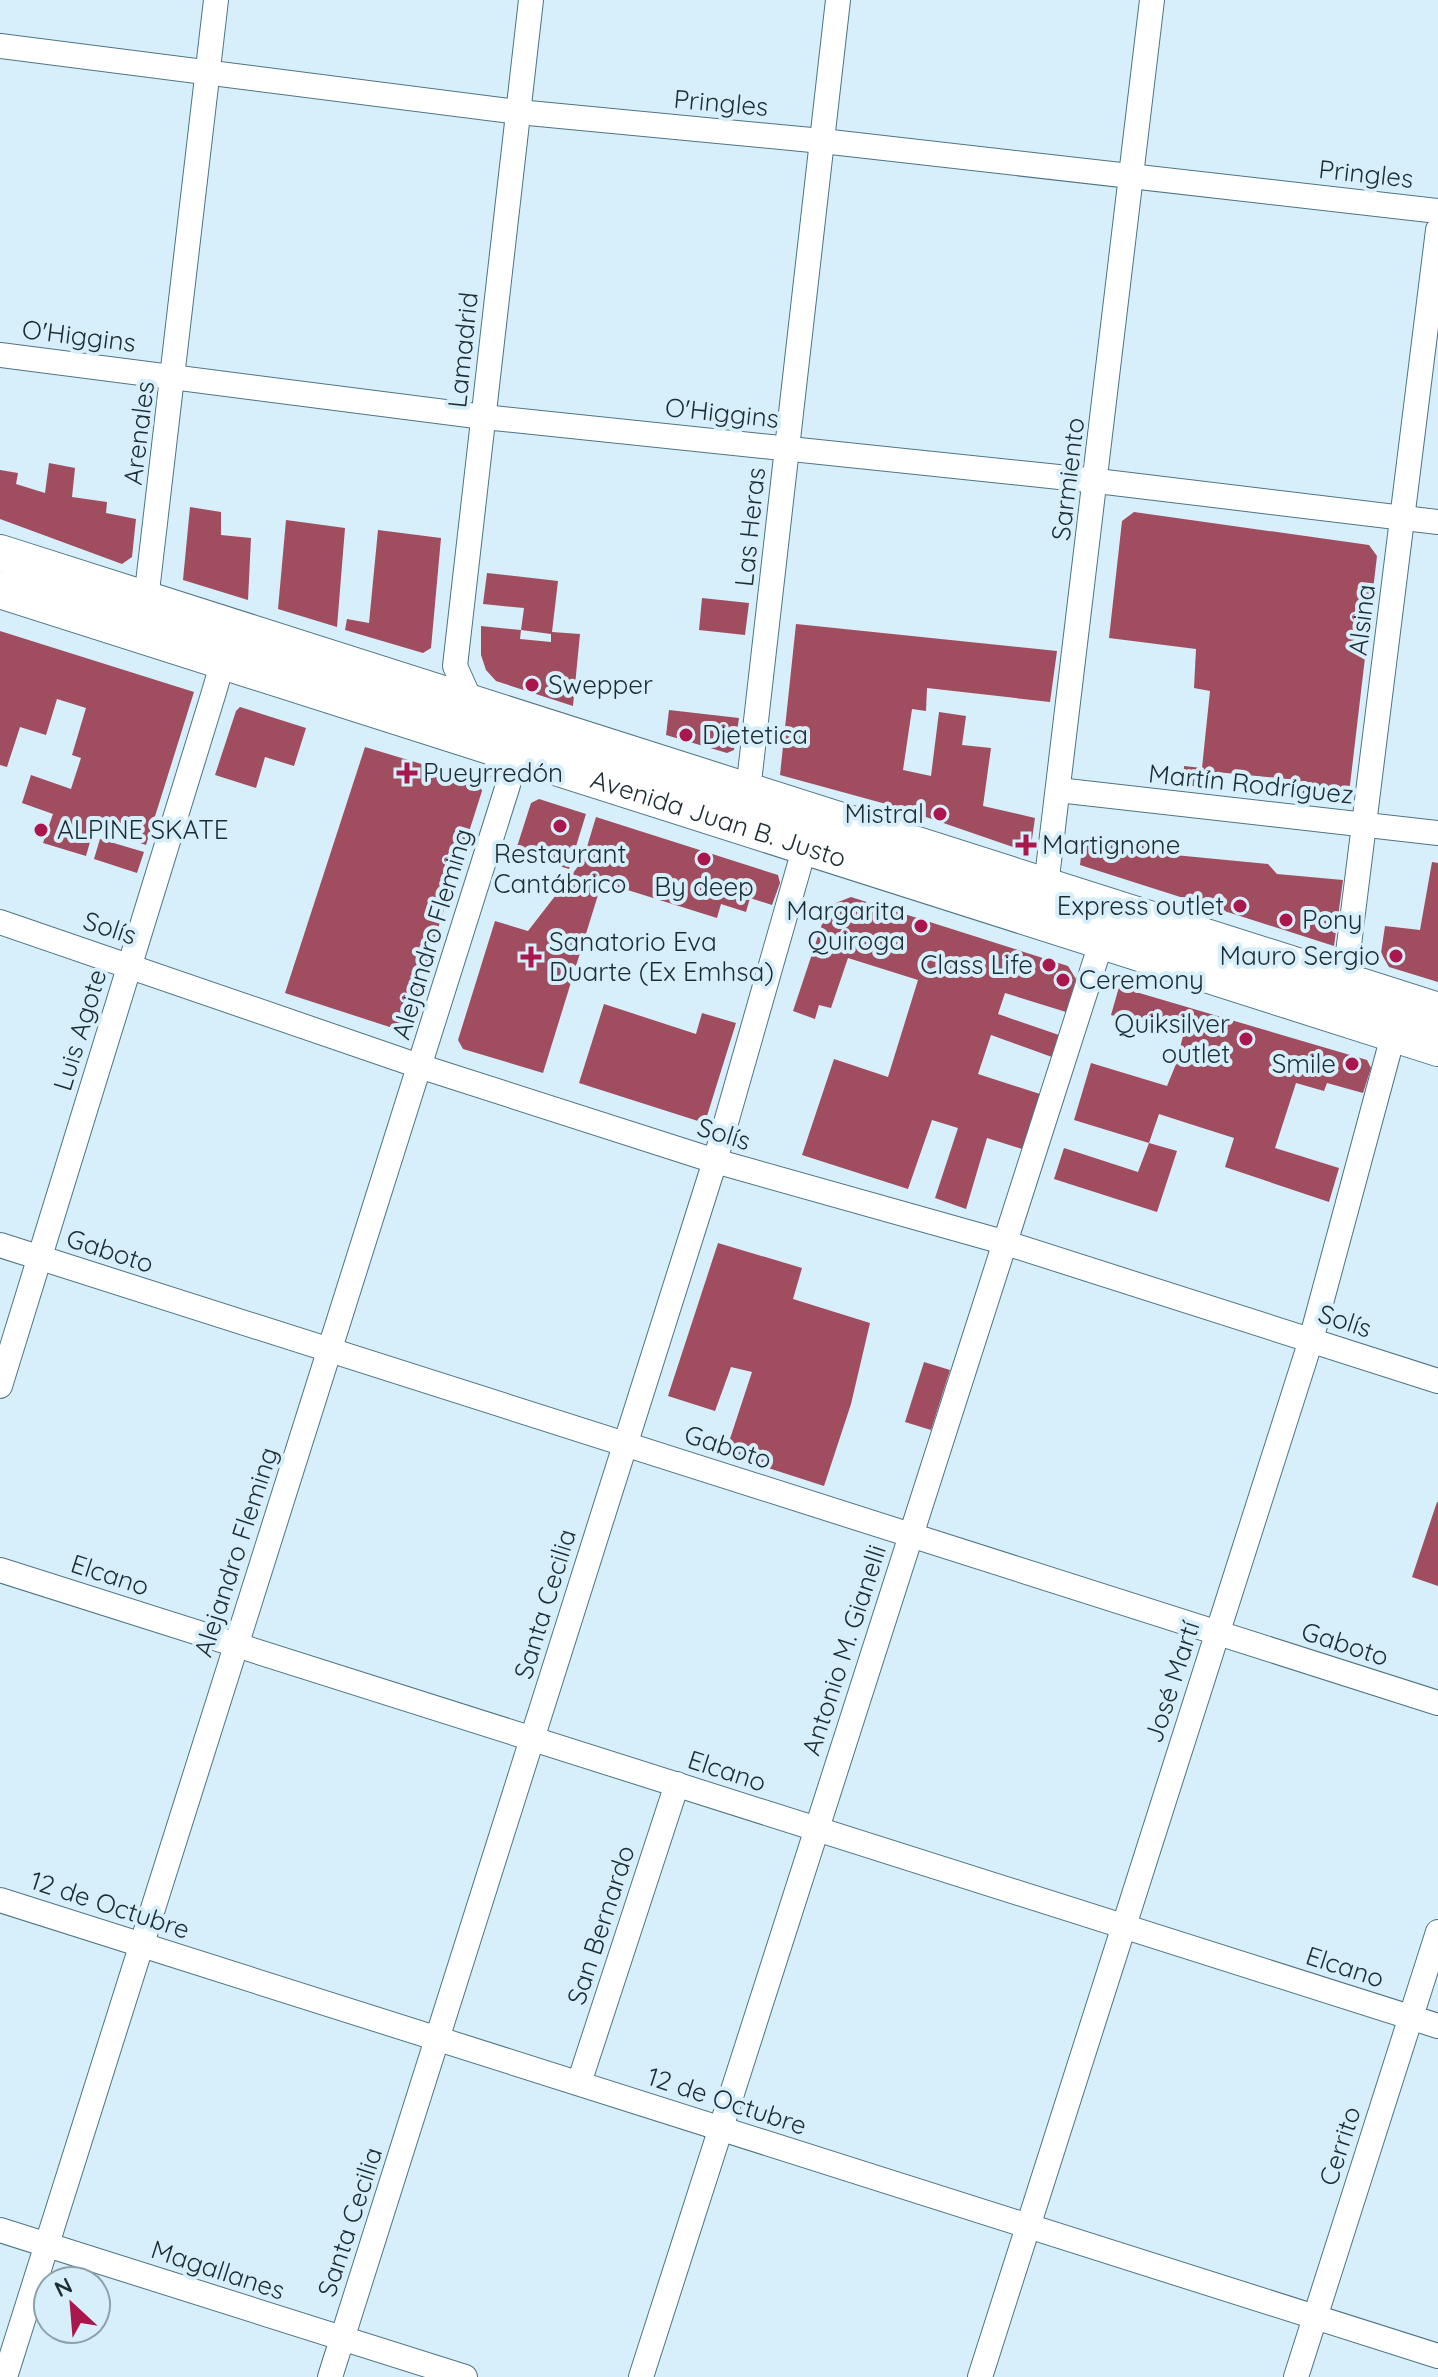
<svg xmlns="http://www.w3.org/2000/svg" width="1438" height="2377" font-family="Quicksand,sans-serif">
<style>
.building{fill:#a04d5f}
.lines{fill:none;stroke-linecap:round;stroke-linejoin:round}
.street-casing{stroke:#4e7484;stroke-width:26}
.primary-casing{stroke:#4e7484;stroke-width:38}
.street{stroke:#fff;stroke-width:24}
.primary{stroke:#fff;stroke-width:36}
.poi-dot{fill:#aa174c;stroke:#d7effb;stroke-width:3}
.labels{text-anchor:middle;stroke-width:8;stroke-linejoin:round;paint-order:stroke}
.street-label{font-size:26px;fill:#1d2d34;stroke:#d7effb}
.poi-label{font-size:26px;fill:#1d2d34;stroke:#d7effb;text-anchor:start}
</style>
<rect width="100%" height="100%" fill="#d7effb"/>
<g class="building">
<path d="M49,463L75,468L72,497L107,502L106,513L136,519L132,557L122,564L0,519V470L18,473L16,484L45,493Z"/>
<path d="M190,507L221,512V535L251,538L248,600L183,580Z"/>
<path d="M1134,512L1369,545L1377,556L1348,802L1296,796L1298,780L1216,772L1213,788L1183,785L1184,766L1202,768L1210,691L1194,688L1196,649L1109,638L1122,521Z"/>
<path d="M286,520L345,528L337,627L278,609Z"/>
<path d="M378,530L441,538L431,648L423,653L345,630L347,619L369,623Z"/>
<path d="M487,573L558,581L552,632L580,634L573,706L496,681L486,670L481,655V626L521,630L520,639L551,642V634L521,630L524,608L483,604Z"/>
<path d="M702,598L749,603L745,635L699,630Z"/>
<path d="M796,624L1057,651L1050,702L927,688L926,711L912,709L903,770L931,776L939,712L966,716L962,745L991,748L983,806L1035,818L1030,853L897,807L780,775Z"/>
<path d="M0,631L194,692L146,845L94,828L86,856L43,843L53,814L22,803L31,775L71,789L81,758L72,755L86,708L57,699L46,735L20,727L7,767L0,765Z"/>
<path d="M240,707L306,728L294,766L265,757L256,788L215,775L236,711Z"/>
<path d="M669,710L739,718L734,750L727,753L666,735Z"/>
<path d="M365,747L478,781L482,791L405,1032L285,993Z"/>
<path d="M539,799L586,814L569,869L515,853L531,803Z"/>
<path d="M596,817L778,875L780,883L772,905L750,898L746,912L721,904L717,918L602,882L543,1073L463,1049L458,1040L495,921L528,931L583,860Z"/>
<path d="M1083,838L1157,847L1164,854L1268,864L1277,874L1343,880L1334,946L1080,865Z"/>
<path d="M100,839L144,852L137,873L94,859Z"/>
<path d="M1432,862L1438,863V982L1389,967L1381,953L1385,926L1420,930Z"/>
<path d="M851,897L1068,966L1076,979L1066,1012L1005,993L998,1014L1059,1035L1052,1057L991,1035L978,1074L1040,1094L1022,1149L987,1138L966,1209L935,1198L958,1128L932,1120L908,1189L802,1155L834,1059L888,1077L918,980L848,958L831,1008L819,1005L815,1019L793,1011L828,906Z"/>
<path d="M1119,987L1367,1060L1371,1068L1363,1093L1327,1083L1324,1091L1296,1083L1275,1148L1339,1168L1329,1202L1225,1167L1234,1138L1190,1124L1159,1114L1149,1143L1074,1120L1091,1063L1167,1086L1176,1064L1183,1036L1111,1015Z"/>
<path d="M604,1004L696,1034L702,1013L736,1023L707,1116L698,1121L579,1083Z"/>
<path d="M1149,1143L1177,1151L1157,1212L1054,1179L1064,1148L1138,1172Z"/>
<path d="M718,1243L802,1268L793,1299L870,1323L851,1404L824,1486L725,1454L752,1372L731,1367L715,1411L668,1396Z"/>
<path d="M924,1362L950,1370L931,1430L905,1422Z"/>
<path d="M1437,1502H1438V1586L1412,1577Z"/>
</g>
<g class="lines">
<g class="street-casing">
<g id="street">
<path d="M0,46L518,112L822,141L1438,211"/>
<path d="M0,355L484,417L1097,481L1438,522"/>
<path d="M157,608L146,600L216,0"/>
<path d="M1058,790L1438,833"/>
<path d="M758,800L748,791L838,0"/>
<path d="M1054,895L1046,886L1152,0"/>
<path d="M0,922L419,1066L715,1161L1003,1242L1438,1381"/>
<path d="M1343,993L1438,230"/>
<path d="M0,1245L1438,1703"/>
<path d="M0,1386L214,692L223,661L214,653"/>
<path d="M0,1570L1438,2026"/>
<path d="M0,1900L1438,2356"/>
<path d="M579,2083L677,1784"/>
<path d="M0,2230L465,2377"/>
<path d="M5,2377L508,785L455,666L531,0"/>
<path d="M330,2377L715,1161L805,846L796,837"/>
<path d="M641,2377L1102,940L1092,931"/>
<path d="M980,2377L1311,1340L1397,1021"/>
<path d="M1296,2377L1438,1932"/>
</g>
</g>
<g class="primary-casing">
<g id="primary">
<path d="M0,553L1438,1011"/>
<path id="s1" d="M0,590L1438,1048"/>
</g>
</g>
<use href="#street" class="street"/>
<use href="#primary" class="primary"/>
</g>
<g class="poi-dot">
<circle cx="532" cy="685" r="8"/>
<circle cx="686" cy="735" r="8"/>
<path d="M403 761h8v8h8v8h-8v8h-8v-8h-8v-8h8z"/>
<circle cx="940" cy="814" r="8"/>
<circle cx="560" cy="826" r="8"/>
<circle cx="41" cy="830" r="8"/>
<path d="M1022 833h8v8h8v8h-8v8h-8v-8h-8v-8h8z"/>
<circle cx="704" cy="859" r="8"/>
<circle cx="1240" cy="906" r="8"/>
<circle cx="1286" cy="920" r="8"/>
<circle cx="921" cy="926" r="8"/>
<circle cx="1396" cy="956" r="8"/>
<path d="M527 945h8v8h8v8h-8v8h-8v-8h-8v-8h8z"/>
<circle cx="1049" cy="965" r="8"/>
<circle cx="1063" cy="980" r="8"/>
<circle cx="1246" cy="1039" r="8"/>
<circle cx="1352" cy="1064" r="8"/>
</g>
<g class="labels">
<g class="street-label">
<text transform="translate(721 103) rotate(5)" y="9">Pringles</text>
<text transform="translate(1366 174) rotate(6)" y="9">Pringles</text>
<text transform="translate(79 336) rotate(7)" y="9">O'Higgins</text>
<text transform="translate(463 350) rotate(-84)" y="9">Lamadrid</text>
<text transform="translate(722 413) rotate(6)" y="9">O'Higgins</text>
<text transform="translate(139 433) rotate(-83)" y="9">Arenales</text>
<text transform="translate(1068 479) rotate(-83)" y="9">Sarmiento</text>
<text transform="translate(750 527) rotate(-84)" y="9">Las Heras</text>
<text transform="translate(1362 620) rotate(-83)" y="9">Alsina</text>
<text transform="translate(1251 784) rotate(6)" y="9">Martín Rodríguez</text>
<text dy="9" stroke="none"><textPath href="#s1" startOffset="754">Avenida Juan B. Justo</textPath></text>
<text transform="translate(110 928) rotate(18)" y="9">Solís</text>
<text transform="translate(432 934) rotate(-73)" y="9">Alejandro Fleming</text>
<text transform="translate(80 1030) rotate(-73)" y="9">Luis Agote</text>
<text transform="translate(724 1134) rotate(17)" y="9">Solís</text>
<text transform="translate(110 1251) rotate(18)" y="9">Gaboto</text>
<text transform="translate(1345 1321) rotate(18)" y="9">Solís</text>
<text transform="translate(728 1447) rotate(18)" y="9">Gaboto</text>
<text transform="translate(236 1552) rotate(-72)" y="9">Alejandro Fleming</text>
<text transform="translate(110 1575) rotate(18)" y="9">Elcano</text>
<text transform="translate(545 1604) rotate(-73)" y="9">Santa Cecilia</text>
<text transform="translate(1345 1644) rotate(18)" y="9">Gaboto</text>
<text transform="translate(844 1650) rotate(-72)" y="9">Antonio M. Gianelli</text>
<text transform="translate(1172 1682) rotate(-72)" y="9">José Martí</text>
<text transform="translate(727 1771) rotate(18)" y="9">Elcano</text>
<text transform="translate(110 1905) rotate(18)" y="9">12 de Octubre</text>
<text transform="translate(601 1925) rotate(-72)" y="9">San Bernardo</text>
<text transform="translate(1345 1967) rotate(18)" y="9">Elcano</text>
<text transform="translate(727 2101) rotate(18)" y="9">12 de Octubre</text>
<text transform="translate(1340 2146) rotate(-72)" y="9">Cerrito</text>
<text transform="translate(350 2222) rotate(-72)" y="9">Santa Cecilia</text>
<text transform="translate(218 2270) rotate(18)" y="9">Magallanes</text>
</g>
<g class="poi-label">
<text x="548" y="694">Swepper</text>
<text x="702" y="744">Dietetica</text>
<text x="423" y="782">Pueyrredón</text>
<text x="924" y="823" text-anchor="end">Mistral</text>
<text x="57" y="839">ALPINE SKATE</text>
<text x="1042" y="854">Martignone</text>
<text x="560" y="863" text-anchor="middle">Restaurant<tspan x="560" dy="30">Cantábrico</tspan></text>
<text x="704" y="896" text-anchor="middle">By deep</text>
<text x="1224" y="915" text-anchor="end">Express outlet</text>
<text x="905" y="920" text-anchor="end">Margarita<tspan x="905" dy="30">Quiroga</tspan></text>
<text x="1302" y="929">Pony</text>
<text x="549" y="951">Sanatorio Eva<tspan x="549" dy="30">Duarte (Ex Emhsa)</tspan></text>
<text x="1380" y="965" text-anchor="end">Mauro Sergio</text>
<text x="1033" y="974" text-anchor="end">Class Life</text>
<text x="1079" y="989">Ceremony</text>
<text x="1230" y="1033" text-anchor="end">Quiksilver<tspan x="1230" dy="30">outlet</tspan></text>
<text x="1336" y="1073" text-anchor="end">Smile</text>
</g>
</g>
<g transform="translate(72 2305) rotate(334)"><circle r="38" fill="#d7effb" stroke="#8da1ab" stroke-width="2"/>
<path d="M0-6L14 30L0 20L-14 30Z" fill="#aa174c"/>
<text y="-12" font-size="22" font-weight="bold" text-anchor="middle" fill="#1d2d34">N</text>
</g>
</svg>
